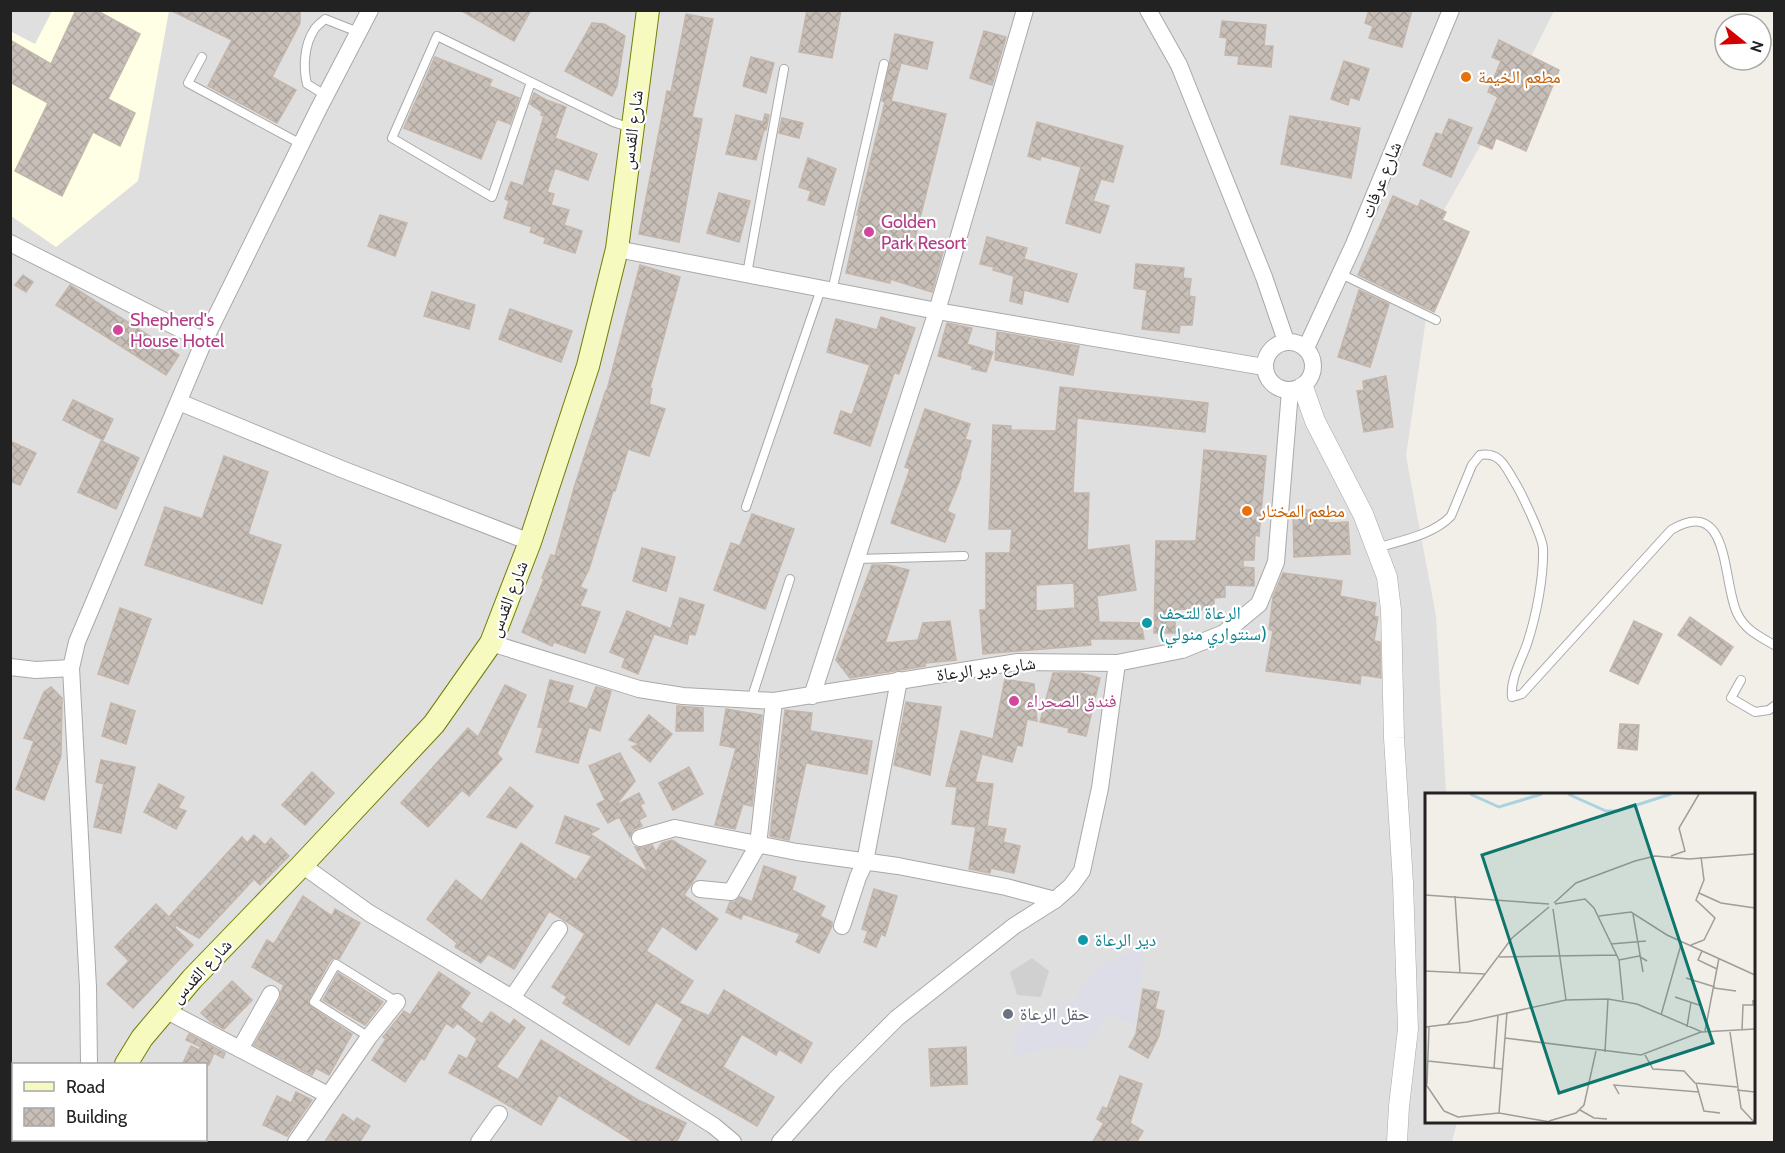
<svg xmlns="http://www.w3.org/2000/svg" width="1785" height="1153" font-family="Cabin,'Noto Naskh Arabic',sans-serif">
<style>
.residential{fill:#e0dfdf;fill-rule:evenodd}
.education{fill:#ffffe5}
.religious{fill:#d0d0d0}
.plaza{fill:#dddde8}
.building{fill:url(#building-cross-hatch);stroke:#c4b6ab;stroke-width:1.5;fill-rule:evenodd}
.lines{fill:none;stroke-linecap:round;stroke-linejoin:round}
.service-casing{stroke:#a9a9a9;stroke-width:10}
.minor-casing{stroke:#a9a9a9;stroke-width:18}
.tertiary-casing{stroke:#a9a9a9;stroke-width:21}
.secondary-casing{stroke:#707d05;stroke-width:24}
.service{stroke:#fff;stroke-width:8}
.minor{stroke:#fff;stroke-width:16}
.tertiary{stroke:#fff;stroke-width:20}
.secondary{stroke:#f7fabf;stroke-width:22}
.food-dot{fill:#e8710a;stroke:#fff;stroke-width:2}
.hotel-dot{fill:#d1479c;stroke:#fff;stroke-width:2}
.culture-dot{fill:#0f9aa8;stroke:#fff;stroke-width:2}
.worship-dot{fill:#6b7280;stroke:#fff;stroke-width:2}
.labels{text-anchor:middle;stroke-width:4.5;stroke-linejoin:round;paint-order:stroke}
.food-label{font-size:18px;fill:#c56008;stroke:#fff;text-anchor:start}
.street-label{font-size:18px;fill:#222;stroke:#fff}
.hotel-label{font-size:18px;fill:#b23c85;stroke:#fff;text-anchor:start}
.culture-label{font-size:18px;fill:#0d838f;stroke:#fff;text-anchor:start}
.worship-label{font-size:18px;fill:#5b616d;stroke:#fff;text-anchor:start}
.inset-river{fill:none;stroke:#aad3df;stroke-width:3}
.inset-road{fill:none;stroke:#9f9d99;stroke-width:1.5}
.view{fill:#0f766e;fill-opacity:0.15;stroke:#0f766e;stroke-width:3}
.inset-edge{fill:none;stroke:#222;stroke-width:3}
</style>
<defs>
<pattern id="building-cross-hatch" width="8" height="8" patternUnits="userSpaceOnUse" patternTransform="scale(1.5)"><rect width="8" height="8" fill="#c7bfb8"/><path d="M0 0l8 8M0 8l8-8" fill="none" stroke="#aba49e"/></pattern>
</defs>
<rect width="100%" height="100%" fill="#f2efe9"/>
<path class="residential" d="M10,11H1554L1532,55L1441,215L1406,456L1436,616L1446,793L1426,794V1122H1457L1452,1142H11ZM14,1064H206V1140H14Z"/>
<path class="education" d="M52,11H169L138,181L56,247L11,216L10,31L35,44Z"/>
<path class="religious" d="M1032,958L1049,971L1041,997L1017,995L1010,972Z"/>
<path class="plaza" d="M1139,949L1145,950L1134,1026L1110,1014L1083,1051L1067,1046L1053,1047L1012,1058L1018,1028L1074,1000L1097,967Z"/>
<g class="building">
<path d="M76,10H96L140,34L108,99L135,113L120,146L93,132L62,196L15,171L48,103L10,82V40L51,64Z"/>
<path d="M170,10H300V23L272,77L296,90L277,123L208,86L232,40Z"/>
<path d="M460,10H531L514,41Z"/>
<path d="M807,10H841L832,58L799,52Z"/>
<path d="M1369,10H1412L1402,47L1369,38L1373,26L1365,23Z"/>
<path d="M686,14L713,19L692,117L702,119L679,242L639,234L667,91L671,92Z"/>
<path d="M1222,21L1266,25L1264,46H1273L1271,67L1238,64L1239,56L1225,55L1227,38L1220,37Z"/>
<path d="M592,23L604,24L625,36L617,86L612,96L565,71Z"/>
<path d="M984,31L1006,37L992,85L970,78Z"/>
<path d="M895,34L933,42L927,69L901,63L891,101L946,114L914,242L943,252L932,292L890,279V283L846,273L859,215H857L885,102L882,101Z"/>
<path d="M1499,40L1559,70L1526,151L1496,138L1492,149L1478,143L1498,97L1488,92L1501,61L1492,57Z"/>
<path d="M435,57L492,80L489,86L519,98L510,124L497,119L481,159L404,128Z"/>
<path d="M751,57L774,63L766,93L743,86Z"/>
<path d="M1344,61L1369,69L1359,100L1350,97L1348,105L1331,99Z"/>
<path d="M534,93L546,100L566,107L555,138L597,154L588,180L555,168L547,192L554,194L551,205L569,210L564,225L582,231L575,253L544,243L546,238L530,232L532,227L504,218L509,201L505,199L511,182L523,186L544,116L541,115L542,112L530,104Z"/>
<path d="M765,114L769,115L766,130H764L756,160L726,154L736,115L763,122Z"/>
<path d="M1290,116L1360,128L1351,178L1281,164Z"/>
<path d="M782,118L803,123L799,138L779,133Z"/>
<path d="M1449,119L1472,128L1451,177L1423,165L1436,133L1442,135Z"/>
<path d="M1037,122L1123,146L1113,182L1101,179L1093,201L1109,206L1100,233L1066,223L1081,167L1041,156L1040,160L1028,156Z"/>
<path d="M808,158L836,169L824,205L808,200L811,191L799,187Z"/>
<path d="M719,193L750,201L739,242L707,233Z"/>
<path d="M1393,196L1418,207L1421,200L1446,212L1442,220L1469,232L1434,312L1358,275Z"/>
<path d="M380,215L407,223L395,256L368,246Z"/>
<path d="M987,237L1027,248L1024,259L1077,274L1068,302L1024,290L1022,304L1010,301L1014,276L993,270L994,267L980,264Z"/>
<path d="M1136,264L1184,268L1183,278L1191,279L1189,296L1195,297L1192,325H1180L1179,333L1142,329L1147,290L1134,288Z"/>
<path d="M640,265L680,277L650,388L652,389L649,404L665,409L649,456L628,449L615,491H613L589,569L580,587L587,590L580,606L600,612L585,653L554,642L552,646L522,632L544,579L542,578L551,555L555,556L574,488L606,390H607Z"/>
<path d="M23,275L33,282L26,292L15,285Z"/>
<path d="M70,285L179,355L166,375L56,305Z"/>
<path d="M1359,290L1389,304L1370,367L1338,357Z"/>
<path d="M432,292L475,305L469,329L424,316Z"/>
<path d="M510,309L572,331L561,362L499,339Z"/>
<path d="M881,317L915,328L899,374L894,373L870,446L834,433L841,411L852,415L870,365L827,352L836,319L877,330Z"/>
<path d="M947,323L972,328L967,344L993,352L986,372L972,369L973,366L938,356Z"/>
<path d="M997,332L1079,346L1073,375L995,360Z"/>
<path d="M1386,376L1393,427L1364,432L1357,391L1364,390L1363,381Z"/>
<path d="M1060,387L1208,403L1205,432L1077,418L1073,493H1089L1087,550L1129,545L1136,590L1097,596L1099,622L1141,623L1144,639H1090L1091,645L983,654L980,610H986V553H1010L1012,529H989L993,425L1011,426V430L1056,431ZM1074,583L1075,608L1036,611V585Z"/>
<path d="M73,400L113,419L103,440L63,420Z"/>
<path d="M925,409L970,424L965,439L971,441L960,476L961,477L947,511L955,515L945,542L891,523L910,469L905,467Z"/>
<path d="M10,441L36,453L20,485L10,481Z"/>
<path d="M101,441L139,458L116,509L78,492Z"/>
<path d="M1204,450L1266,456L1259,536L1255,535L1254,560H1243V567L1254,568V586L1225,585V597L1214,598V610L1175,609V633H1154L1156,541H1196Z"/>
<path d="M224,456L268,472L248,534L281,545L262,604L145,565L165,507L202,519Z"/>
<path d="M1328,509V523L1348,522L1350,554L1294,557L1293,511Z"/>
<path d="M752,514L794,529L765,609L714,590L731,543L740,546Z"/>
<path d="M642,548L675,557L666,591L633,581Z"/>
<path d="M872,565H888L909,570L885,643L918,640L923,623L950,621L956,660L925,663V666L850,678L836,660Z"/>
<path d="M1283,573L1342,581L1340,596L1376,603L1374,616L1378,617L1374,641L1380,642L1381,678L1361,675L1360,684L1266,671L1273,631L1269,629L1273,597Z"/>
<path d="M680,598L704,605L695,635L689,634L687,644L654,634L638,674L622,667L625,658L610,652L627,611L671,629Z"/>
<path d="M120,608L151,619L128,684L98,674Z"/>
<path d="M1690,617L1733,647L1721,665L1678,635Z"/>
<path d="M1634,621L1662,634L1638,684L1610,671Z"/>
<path d="M1053,673H1081L1100,678L1086,736L1068,732L1069,728L1040,722Z"/>
<path d="M1005,679L1034,684L1037,721L1027,719L1022,746L1017,745L1012,762L982,754L975,782L993,784L987,826L1006,829L1003,842L1020,846L1014,873L991,868L990,873L969,869L976,827L952,824L957,787L946,786L961,731L993,739Z"/>
<path d="M550,680L573,686L568,702L587,709L596,687L611,691L600,731L589,727L578,763L536,752L543,727H538Z"/>
<path d="M505,685L526,695L497,754L502,759L469,796L462,790L428,827L401,803L468,728L478,737Z"/>
<path d="M51,687L62,698L61,756L44,800L16,789L34,741L24,738L44,692Z"/>
<path d="M906,702L941,707L930,775L894,765Z"/>
<path d="M111,703L135,711L126,744L102,736Z"/>
<path d="M677,706L703,708V731H676Z"/>
<path d="M726,709L762,715L752,806L743,804L735,829L715,825L736,748L720,745Z"/>
<path d="M785,710L812,713L810,731L872,741L867,774L806,763L789,840L770,836Z"/>
<path d="M649,715L672,734L650,762L632,747L639,744L629,740Z"/>
<path d="M1620,724L1639,725L1637,750L1618,748Z"/>
<path d="M620,753L635,781L615,806L639,793L644,803L640,805L646,816L639,820L642,826L633,830L630,837L619,817L608,823L597,804L605,800L589,766Z"/>
<path d="M101,760L135,767L121,833L94,827L104,784L96,782Z"/>
<path d="M689,767L703,794L673,810L659,783Z"/>
<path d="M312,772L334,793L305,825L282,805Z"/>
<path d="M159,784L184,797L178,808L186,811L176,829L144,812Z"/>
<path d="M510,787L533,806L516,828L487,817Z"/>
<path d="M565,816L599,829L590,834L649,873L635,847L642,848L652,845L656,852L662,843L672,840L706,861L684,895L718,919L696,950L662,926L646,951L693,981L679,1003L709,1016L724,990L812,1043L801,1063L779,1049L776,1055L742,1034L723,1067L774,1097L757,1126L656,1068L683,1019L656,1002L629,1045L563,1003L567,997L552,987L585,934L564,920L549,911L514,969L488,954L481,963L455,947L457,943L427,919L456,880L482,901L521,843L576,880L592,856L556,843Z"/>
<path d="M254,835L265,845L271,838L289,856L260,885L254,879L199,938L176,925L175,928L193,945L133,1008L107,984L129,961L115,947L156,904L169,917L242,837L247,843Z"/>
<path d="M764,866L796,877L792,890L825,906L820,916L832,922V926L819,953L796,942L800,934L743,914L741,919L726,912L730,902H735L740,897L752,902Z"/>
<path d="M874,889L897,896L885,936L881,934L876,947L864,942L868,931L862,929Z"/>
<path d="M303,896L332,916L335,909L360,923L339,959L333,958L330,961L308,1001L311,1007L352,1034L329,1075L316,1068L312,1075L254,1045L280,999L281,991L284,985L252,967L267,940L274,944Z"/>
<path d="M439,972L470,993L460,1007L482,1024L491,1012L510,1025L514,1019L525,1028L496,1067L518,1080L541,1040L638,1100L686,1123L676,1143H636L559,1095L541,1125L498,1099L449,1073L459,1055L467,1059L477,1039L457,1023L453,1028L446,1023L424,1060L421,1058L405,1082L372,1060L386,1039L383,1037L404,1011L410,1015Z"/>
<path d="M338,973L383,1002L365,1025L323,1000Z"/>
<path d="M232,981L252,1000L224,1029L211,1022L201,1013Z"/>
<path d="M1143,989L1159,992L1155,1009L1164,1011L1159,1036L1148,1058L1129,1047L1136,1034Z"/>
<path d="M189,1034L225,1053L223,1058L214,1053L209,1065H182L191,1046L199,1050L201,1047L186,1040Z"/>
<path d="M966,1047L967,1084L931,1086L929,1049Z"/>
<path d="M1120,1076L1142,1084L1130,1123L1143,1131L1136,1143H1092L1104,1123L1097,1119L1103,1107L1107,1109Z"/>
<path d="M296,1092L312,1100L287,1136L263,1125L277,1096L291,1103Z"/>
<path d="M343,1114L354,1122L357,1118L370,1126L359,1143H324Z"/>
</g>
<g class="lines">
<g class="service-casing">
<g id="service">
<path d="M202,57L188,83L301,144"/>
<path d="M531,82L492,197L392,138L437,36L613,122L631,128"/>
<path d="M325,95L307,84C303,68 304,45 314,30C316,26 321,23 325,19L358,32"/>
<path d="M747,274L784,69"/>
<path d="M1341,274L1436,320"/>
<path d="M832,291L884,64"/>
<path d="M746,507L821,289"/>
<path d="M1377,548C1402,540 1433,535 1451,516L1472,465L1480,455C1500,452 1505,466 1514,481C1521,492 1542,536 1543,548C1544,577 1536,617 1527,644C1521,661 1510,679 1512,697L1522,694L1671,530C1731,494 1722,582 1737,613C1745,630 1759,636 1774,645"/>
<path d="M857,559L964,556"/>
<path d="M1741,680L1731,698L1755,712L1769,710L1774,706"/>
<path d="M751,700L790,579"/>
<path d="M369,1037L314,1002L336,964L397,1002"/>
</g>
</g>
<g class="minor-casing">
<g id="minor">
<path d="M1148,10L1179,65L1264,277L1286,341"/>
<path d="M10,243L204,341"/>
<path d="M617,249L937,311L1264,367"/>
<circle cx="1289" cy="366" r="24"/>
<path d="M1306,348L1354,244L1451,10"/>
<path d="M179,402L344,470L530,542"/>
<path d="M491,643L639,689L683,696L774,701L1018,662L1117,663L1182,650L1224,633L1259,604L1276,562L1290,391"/>
<path d="M10,667L36,670L71,668"/>
<path d="M812,696L937,311L1025,10"/>
<path d="M640,838L675,828L797,852L898,866L1006,887L1055,900"/>
<path d="M302,865L369,913L512,998L714,1126L733,1142"/>
<path d="M700,889L731,892L758,845L774,701"/>
<path d="M842,926L858,877L865,862L899,680"/>
<path d="M512,998L559,929"/>
<path d="M165,1010L328,1095"/>
<path d="M240,1049L271,994"/>
<path d="M89,1064L88,987L71,668L77,642L204,341L318,110L370,10"/>
<path d="M120,1140L124,1142"/>
<path d="M296,1142L369,1037L397,1002"/>
<path d="M479,1142L499,1114"/>
<path d="M780,1142L835,1080L897,1018L1014,926L1055,900L1071,886L1082,871L1100,788L1117,663"/>
</g>
</g>
<g class="tertiary-casing">
<path id="tertiary" d="M1303,387L1315,421L1363,514L1387,577L1391,610L1394,738L1403,883L1408,1029L1399,1106L1397,1142"/>
</g>
<g class="secondary-casing">
<g id="secondary">
<path d="M126,1064L142,1038L192,979L302,865L434,724L491,643L530,542L588,366L617,249L648,10"/>
<path d="M85,1142L86,1140"/>
</g>
</g>
<use href="#service" class="service"/>
<use href="#minor" class="minor"/>
<use href="#tertiary" class="tertiary"/>
<use href="#secondary" class="secondary"/>
</g>
<g class="food-dot">
<circle cx="1466" cy="77" r="6"/>
<circle cx="1247" cy="511" r="6"/>
</g>
<g class="hotel-dot">
<circle cx="869" cy="232" r="6"/>
<circle cx="118" cy="330" r="6"/>
<circle cx="1014" cy="701" r="6"/>
</g>
<g class="culture-dot">
<circle cx="1147" cy="623" r="6"/>
<circle cx="1083" cy="940" r="6"/>
</g>
<circle class="worship-dot" cx="1008" cy="1014" r="6"/>
<g class="labels">
<g class="food-label">
<text x="1478" y="83">مطعم الخيمة</text>
<text x="1259" y="517">مطعم المختار</text>
</g>
<g class="street-label">
<text transform="translate(632 130) rotate(-83)" y="6">شارع القدس</text>
<text transform="translate(1381 180) rotate(-68)" y="6">شارع عرفات</text>
<text transform="translate(508 599) rotate(-69)" y="6">شارع القدس</text>
<text transform="translate(986 669) rotate(-7)" y="6">شارع دير الرعاة</text>
<text transform="translate(201 971) rotate(-47)" y="6">شارع القدس</text>
</g>
<g class="hotel-label">
<text x="881" y="228">Golden<tspan x="881" dy="21">Park Resort</tspan></text>
<text x="130" y="326">Shepherd's<tspan x="130" dy="21">House Hotel</tspan></text>
<text x="1026" y="707">فندق الصحراء</text>
</g>
<g class="culture-label">
<text x="1159" y="619">الرعاة للتحف<tspan x="1159" dy="21">(سنتواري منولي)</tspan></text>
<text x="1095" y="946">دير الرعاة</text>
</g>
<g class="worship-label">
<text x="1020" y="1020">حقل الرعاة</text>
</g>
</g>
<g transform="translate(1425 793)">
<rect width="330" height="330" fill="#f2efe9"/>
<path class="inset-river" d="M45,1L74,14L117,1M143,1L181,18H193L246,1"/>
<path class="inset-road" d="M246,63L260,58L254,35L274,1M274,100L296,110L330,115M0,102L124,111M30,103L35,180M129,110L151,90L210,68L230,63L264,66L330,61M130,111L160,106L169,115L194,167L198,207M128,116L141,207M208,121L218,179M174,123L206,119L242,142L330,182M186,151L221,148M266,152L279,147L290,125L271,107L279,87L276,64M277,158L273,167L292,176M74,164L192,162M194,167L214,163L222,168M0,178L60,181M261,185L290,194M289,195L311,198M250,204L274,212M236,222L257,148M22,232L87,145L124,114M0,234L42,229L141,207L183,206L212,211L277,239L330,236M262,234L266,209M317,237L318,212H328V207M280,238L294,165M305,239L316,315L329,329M80,245L216,262L276,239M180,259L183,206M220,262L228,276L259,278L270,290L312,294M3,268L77,276M69,275L73,222M0,290L19,318M271,290L279,318L295,320M2,291L4,234M312,297L330,299M194,301L189,292L274,299M155,317L169,325L182,326M19,318L33,324L74,320L125,329M74,320L82,219M124,328L151,320L159,312L171,258"/>
<path class="view" d="M210,12L288,250L134,300L57,62Z"/>
<rect width="330" height="330" class="inset-edge"/>
</g>
<rect width="1785" height="1153" fill="none" stroke="#222222" stroke-width="24"/>
<rect x="12" y="1063" width="195" height="78" fill="#ffffff" stroke="#a7a7a7" stroke-width="1.5"/>
<rect x="24" y="1082" width="30" height="9" fill="#f7fabf" stroke="#a7a7a7" stroke-width="1.5"/>
<text x="66" y="1093" font-size="18" fill="#222222">Road</text>
<rect x="24" y="1108" width="30" height="18" fill="url(#building-cross-hatch)" stroke="#a7a7a7" stroke-width="1.5"/>
<text x="66" y="1123" font-size="18" fill="#222222">Building</text>
<g transform="translate(1743 42) rotate(108)"><circle r="28" fill="#ffffff" stroke="#a7a7a7" stroke-width="1.5"/>
<path d="M0-4.5L10 22L0 15L-10 22Z" fill="#d40000"/>
<text y="-9" font-size="16" font-weight="bold" text-anchor="middle" fill="#222222">N</text>
</g>
</svg>
